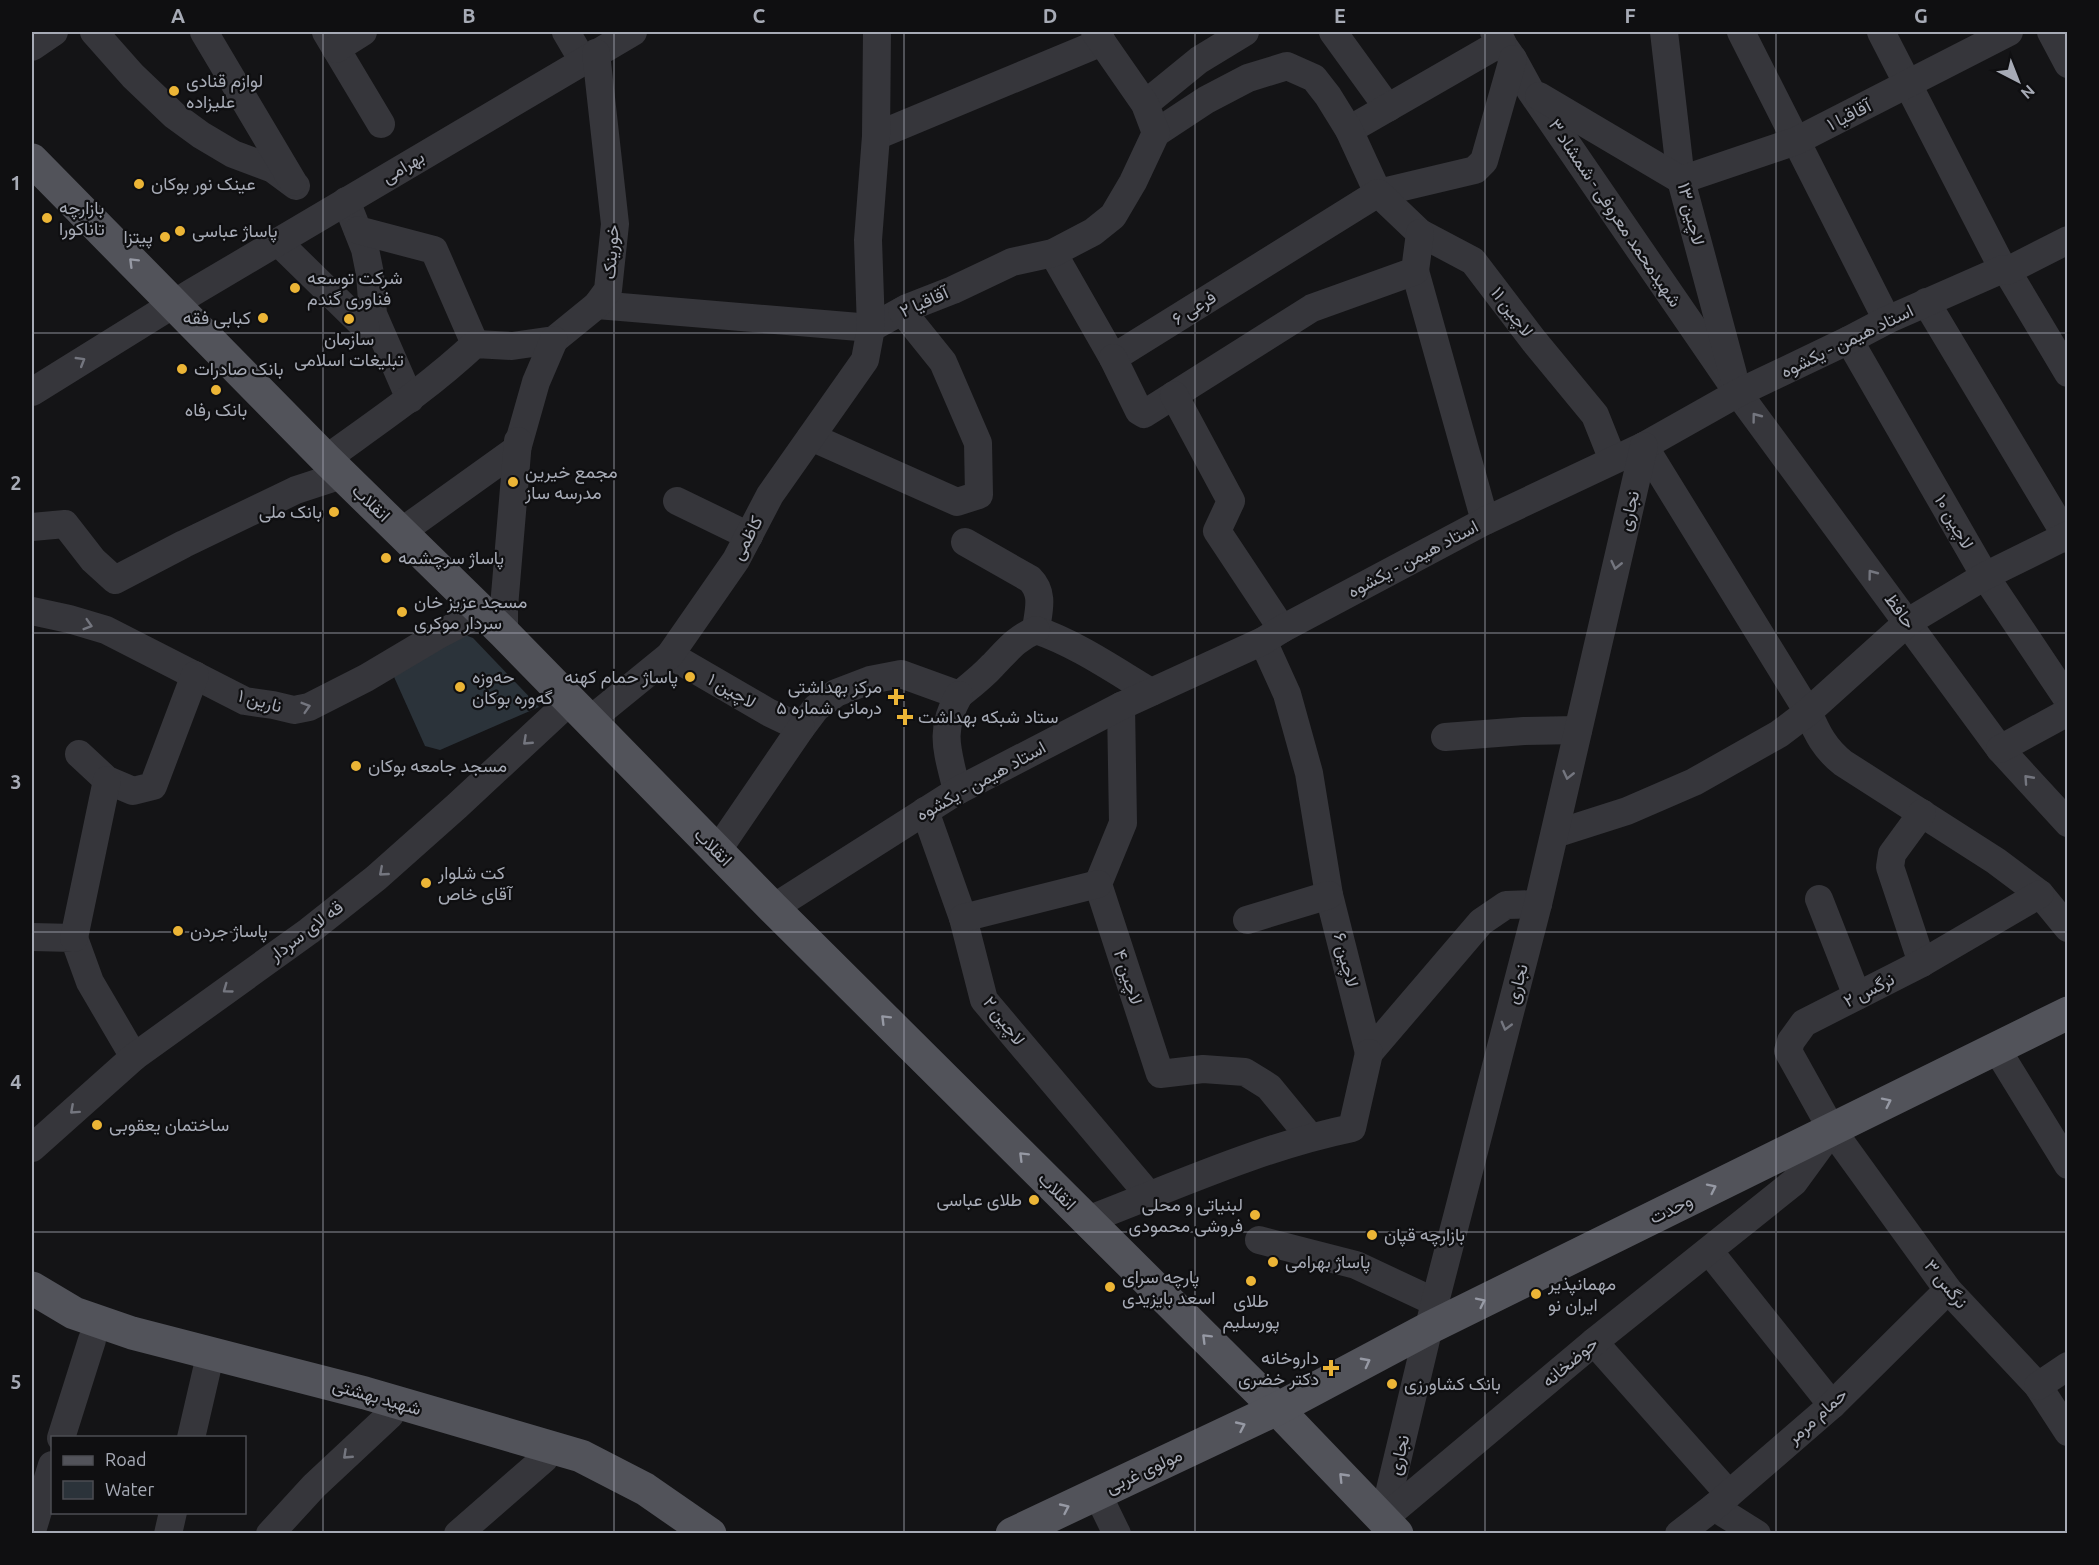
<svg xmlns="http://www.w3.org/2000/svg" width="2099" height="1565" font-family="Ubuntu,Vazirmatn,sans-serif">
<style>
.water{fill:#2b333a}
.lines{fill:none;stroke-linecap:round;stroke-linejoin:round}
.minor{stroke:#36363b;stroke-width:28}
.major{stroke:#52535a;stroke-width:33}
.oneway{stroke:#9699a4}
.oneway2{stroke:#74767f}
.grid{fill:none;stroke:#a7abb6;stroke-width:1.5;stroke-opacity:0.55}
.poi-dot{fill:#ecb536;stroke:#0f0f11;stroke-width:2}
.labels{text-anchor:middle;stroke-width:4.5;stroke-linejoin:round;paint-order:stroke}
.poi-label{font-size:18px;fill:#a7abb6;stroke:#0f0f11;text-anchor:start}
.street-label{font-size:18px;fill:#a7abb6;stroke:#0f0f11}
.neatline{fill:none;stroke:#a7abb6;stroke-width:2}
.grid-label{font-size:20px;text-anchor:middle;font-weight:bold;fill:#a7abb6}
</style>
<rect width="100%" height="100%" fill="#141416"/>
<path class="water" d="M465,635L473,638L539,707L440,750L425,746L390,668Z"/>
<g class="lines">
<g class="minor">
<path d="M94,32L133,76L175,116L201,135L233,154L273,169L296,186"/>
<path d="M204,32L293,182"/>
<path d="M326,32L381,124"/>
<path d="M566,32L583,61"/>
<path d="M1333,32L1388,108"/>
<path d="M1494,32L1513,59L1530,90L1738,393L2000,749L2068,823"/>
<path d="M1664,32L1681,180L1733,374"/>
<path d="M1741,32L1887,320"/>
<path d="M1881,32L2003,269"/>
<path d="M2051,32L2068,64"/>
<path d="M32,47L54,32"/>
<path d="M336,49L363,32"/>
<path d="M1539,96L1681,180L1796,141L2009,32"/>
<path d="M1145,104L1199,60L1245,32"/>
<path d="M1349,130L1502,42"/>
<path d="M1156,133L1206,100L1248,78L1287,66L1314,78L1328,96L1349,130L1378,193L1475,170L1484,161L1513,59"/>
<path d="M876,136L1102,42"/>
<path d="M346,201L365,249L370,274L373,314L410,399"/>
<path d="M358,230L434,250L475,344"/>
<path d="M278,242L366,328"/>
<path d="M1053,253L1113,358L1378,193L1420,233L1473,261L1534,341L1595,415L1613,460"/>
<path d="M1415,271L1485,521"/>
<path d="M2007,271L2068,373"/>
<path d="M1926,302L2068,539"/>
<path d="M597,305L871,328L907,308L953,290L1012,262L1053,253L1093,232L1113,216L1133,182L1156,133L1145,104L1095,32"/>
<path d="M1849,340L1985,576L2068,700"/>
<path d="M1113,358L1139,411L1144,414L1312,308L1415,271L1420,233"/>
<path d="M32,392L193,292L633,32"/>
<path d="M1174,395L1231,501L1217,531L1282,629"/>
<path d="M811,437L957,502L979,495L978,443L943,362L902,311"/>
<path d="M1644,446L1808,712C1817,733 1825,749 1843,763L1996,861L2040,894L2068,928"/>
<path d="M326,459C377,422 429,387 475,344L512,346L554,340L597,305L608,290L615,224L596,53"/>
<path d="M677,501L749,536"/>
<path d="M32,527L65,524L93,560L115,580L184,544L296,490L342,475"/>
<path d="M401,532L517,449L536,382L554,340"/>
<path d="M965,542L1030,579C1045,594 1038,612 1036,630"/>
<path d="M32,611L69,619L106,630L245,701L273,705L294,710L309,707L366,678L440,634L482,612"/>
<path d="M1036,630C1077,644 1114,670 1151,692"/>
<path d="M504,633V607L518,441"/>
<path d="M1263,641L1287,694L1309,773L1329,895L1369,1053L1481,922L1506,905L1538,904"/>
<path d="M670,655L768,712L801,728L816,708L836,693L870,680L901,674L959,695C970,686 982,677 992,666C1006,652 1016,638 1036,630"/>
<path d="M1121,706L1123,823L1098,884L1160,1074L1203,1069L1245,1072L1269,1087L1310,1137"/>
<path d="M589,721L670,655L736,560L770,495L865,360L871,328L868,240L876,136L877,32"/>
<path d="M1445,737L1524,731L1578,730"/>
<path d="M2000,749L2068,712"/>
<path d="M79,754L107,780L133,791L153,786L195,675"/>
<path d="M957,791C948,752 938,732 959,695"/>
<path d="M925,811L963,918L984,1000L1148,1194"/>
<path d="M1922,813L1892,854L1890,867L1922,963"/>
<path d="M1555,834L1627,811L1694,782L1779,734L1808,712L1908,622L1985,576L2068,535"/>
<path d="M717,851L801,728"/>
<path d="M2040,894L1922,963L1804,1023L1791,1041L1788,1051L1832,1130L1948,1290L2038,1386L2068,1432"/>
<path d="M1819,899L1857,996"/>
<path d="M773,908L957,791L1121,706L1263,641L1282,629L1485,521L1644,446L1738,393L1849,340L1887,320L2003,269L2007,271L2068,240"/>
<path d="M963,918L1098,884"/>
<path d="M1247,920L1329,895"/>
<path d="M32,937L74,938L90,982L134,1057"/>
<path d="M74,938L107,780"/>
<path d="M1996,1048L2068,1165"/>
<path d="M32,1148L134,1057L309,931L376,878L457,806L570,701"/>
<path d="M1087,1220C1174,1187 1260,1147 1352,1128L1369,1053"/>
<path d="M1259,1240L1356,1265L1435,1302"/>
<path d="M1709,1251L1832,1405"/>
<path d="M1594,1342L1729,1494"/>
<path d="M2038,1386L2068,1366"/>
<path d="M61,1438L92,1340"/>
<path d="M191,1438L207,1369"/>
<path d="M1097,1493L1117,1534"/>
<path d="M1714,1507L1757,1534"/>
<path d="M1383,1519L1435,1302L1538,904L1644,446"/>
<path d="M1383,1519L1594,1342L1794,1182L1832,1130"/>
<path d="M32,1531L52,1465"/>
<path d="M168,1534L173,1512"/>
<path d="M270,1534L314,1486L390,1415"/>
<path d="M458,1534L544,1459"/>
<path d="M1679,1534L1714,1507L1832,1405L1948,1290"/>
</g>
<g class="major">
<path d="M32,160L326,459L504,633L773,908L1277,1409L1397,1534"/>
<path d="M32,1288L74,1313L132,1333L365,1393L581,1456L645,1489L710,1534"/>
<path d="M1012,1534L1277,1409L1429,1328L2068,1013"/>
</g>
</g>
<defs><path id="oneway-chevron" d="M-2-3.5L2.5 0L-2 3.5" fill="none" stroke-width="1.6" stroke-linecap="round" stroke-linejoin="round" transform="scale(1.5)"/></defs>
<g class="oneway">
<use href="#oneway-chevron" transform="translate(133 262) rotate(-135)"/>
<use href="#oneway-chevron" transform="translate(885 1019) rotate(-135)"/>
<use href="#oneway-chevron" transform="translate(1887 1102) rotate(-26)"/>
<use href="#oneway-chevron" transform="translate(1023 1156) rotate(-135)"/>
<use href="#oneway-chevron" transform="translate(1712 1188) rotate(-26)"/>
<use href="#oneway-chevron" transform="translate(1481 1302) rotate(-26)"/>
<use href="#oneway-chevron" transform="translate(1206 1338) rotate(-135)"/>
<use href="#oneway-chevron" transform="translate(1366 1362) rotate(-28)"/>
<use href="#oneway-chevron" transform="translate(1241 1426) rotate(-25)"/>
<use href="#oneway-chevron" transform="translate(1343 1477) rotate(-134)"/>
<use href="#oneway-chevron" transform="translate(1065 1508) rotate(-25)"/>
</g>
<g class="oneway2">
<use href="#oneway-chevron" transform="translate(81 361) rotate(-31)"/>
<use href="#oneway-chevron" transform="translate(1756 417) rotate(-127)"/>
<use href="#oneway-chevron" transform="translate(1616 565) rotate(103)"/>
<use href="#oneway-chevron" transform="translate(1872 574) rotate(-127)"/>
<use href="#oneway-chevron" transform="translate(88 625) rotate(17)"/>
<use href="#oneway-chevron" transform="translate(306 707) rotate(-17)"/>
<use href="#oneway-chevron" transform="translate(527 741) rotate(137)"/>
<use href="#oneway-chevron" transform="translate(1568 775) rotate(103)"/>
<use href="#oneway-chevron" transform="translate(2028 779) rotate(-132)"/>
<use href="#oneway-chevron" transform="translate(383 872) rotate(139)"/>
<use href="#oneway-chevron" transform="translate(227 989) rotate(144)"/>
<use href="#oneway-chevron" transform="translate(1506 1026) rotate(105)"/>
<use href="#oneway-chevron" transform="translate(74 1110) rotate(138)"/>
<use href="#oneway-chevron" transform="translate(347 1455) rotate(137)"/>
</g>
<path class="grid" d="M323,32V1534M614,32V1534M904,32V1534M1195,32V1534M1485,32V1534M1776,32V1534M32,333H2068M32,633H2068M32,932H2068M32,1232H2068"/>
<g class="poi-dot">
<circle cx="174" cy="91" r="6"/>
<circle cx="139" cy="184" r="6"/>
<circle cx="47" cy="218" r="6"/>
<circle cx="180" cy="231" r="6"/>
<circle cx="165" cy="237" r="6"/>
<circle cx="295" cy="288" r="6"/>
<circle cx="263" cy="318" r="6"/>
<circle cx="349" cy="319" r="6"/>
<circle cx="182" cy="369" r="6"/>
<circle cx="216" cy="390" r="6"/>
<circle cx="513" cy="482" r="6"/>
<circle cx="334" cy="512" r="6"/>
<circle cx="386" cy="558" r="6"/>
<circle cx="402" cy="612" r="6"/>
<circle cx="690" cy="677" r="6"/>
<circle cx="460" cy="687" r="6"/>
<path d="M893 688h6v6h6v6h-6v6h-6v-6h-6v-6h6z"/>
<path d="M902 708h6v6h6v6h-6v6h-6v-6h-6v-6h6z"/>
<circle cx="356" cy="766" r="6"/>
<circle cx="426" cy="883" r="6"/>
<circle cx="178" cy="931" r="6"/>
<circle cx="97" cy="1125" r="6"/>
<circle cx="1034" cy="1200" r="6"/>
<circle cx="1255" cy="1215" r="6"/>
<circle cx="1372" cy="1235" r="6"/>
<circle cx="1273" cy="1262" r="6"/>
<circle cx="1251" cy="1281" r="6"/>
<circle cx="1110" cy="1287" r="6"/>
<circle cx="1536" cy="1294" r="6"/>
<path d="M1328 1359h6v6h6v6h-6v6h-6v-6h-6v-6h6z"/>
<circle cx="1392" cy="1384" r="6"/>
</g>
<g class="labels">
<g class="poi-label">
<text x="186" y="87">لوازم قنادی<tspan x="186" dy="21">علیزاده</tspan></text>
<text x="151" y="190">عینک نور بوکان</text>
<text x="59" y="214">بازارچه<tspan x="59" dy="21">تاناکورا</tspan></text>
<text x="192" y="237">پاساژ عباسی</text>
<text x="153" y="243" text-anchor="end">پیتزا</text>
<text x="307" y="284">شرکت توسعه<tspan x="307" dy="21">فناوری گندم</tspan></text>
<text x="251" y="324" text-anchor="end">کبابی فقه</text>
<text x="349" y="345" text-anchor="middle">سازمان<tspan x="349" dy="21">تبلیغات اسلامی</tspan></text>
<text x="194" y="375">بانک صادرات</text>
<text x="216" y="416" text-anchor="middle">بانک رفاه</text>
<text x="525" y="478">مجمع خیرین<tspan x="525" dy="21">مدرسه ساز</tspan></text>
<text x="322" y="518" text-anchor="end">بانک ملی</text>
<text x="398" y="564">پاساژ سرچشمه</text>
<text x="414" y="608">مسجد عزیز خان<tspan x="414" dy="21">سردار موکری</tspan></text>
<text x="472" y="683">حه‌وزه<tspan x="472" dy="21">گه‌وره بوکان</tspan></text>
<text x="678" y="683" text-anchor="end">پاساژ حمام کهنه</text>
<text x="882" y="693" text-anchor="end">مرکز بهداشتی<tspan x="882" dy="21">درمانی شماره ۵</tspan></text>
<text x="918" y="723">ستاد شبکه بهداشت</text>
<text x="368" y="772">مسجد جامعه بوکان</text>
<text x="438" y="879">کت شلوار<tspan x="438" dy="21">آقای خاص</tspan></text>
<text x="190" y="937">پاساژ جردن</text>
<text x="109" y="1131">ساختمان یعقوبی</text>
<text x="1022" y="1206" text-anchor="end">طلای عباسی</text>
<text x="1243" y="1211" text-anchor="end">لبنیاتی و محلی<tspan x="1243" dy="21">فروشی محمودی</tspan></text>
<text x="1384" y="1241">بازارچه قپان</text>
<text x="1285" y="1268">پاساژ بهرامی</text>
<text x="1122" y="1283">پارچه سرای<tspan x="1122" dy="21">اسعد بایزیدی</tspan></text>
<text x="1548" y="1290">مهمانپذیر<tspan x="1548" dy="21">ایران نو</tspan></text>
<text x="1251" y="1307" text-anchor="middle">طلای<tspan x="1251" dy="21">پورسلیم</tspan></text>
<text x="1319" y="1364" text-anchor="end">داروخانه<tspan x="1319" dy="21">دکتر خضری</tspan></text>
<text x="1404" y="1390">بانک کشاورزی</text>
</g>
<g class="street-label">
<text transform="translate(1849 115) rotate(-27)" y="6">آقاقیا ۱</text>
<text transform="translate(403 167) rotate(-31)" y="6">بهرامی</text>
<text transform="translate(1615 213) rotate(56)" y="6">شهیدمحمد معروفی - شمشاد ۳</text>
<text transform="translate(1691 214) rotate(76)" y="6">لاچین ۱۳</text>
<text transform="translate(611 252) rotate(-86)" y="6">خورینک</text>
<text transform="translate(924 302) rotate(-24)" y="6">آقاقیا ۲</text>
<text transform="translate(1194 308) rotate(-32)" y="6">فرعی ۶</text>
<text transform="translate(1512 312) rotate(53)" y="6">لاچین ۱۱</text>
<text transform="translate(1847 341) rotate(-26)" y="6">استاد هیمن - یکشوه</text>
<text transform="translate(371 503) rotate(44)" y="6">انقلاب</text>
<text transform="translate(1629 511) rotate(-77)" y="6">نجاری</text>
<text transform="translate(1954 522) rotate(60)" y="6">لاچین ۱۰</text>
<text transform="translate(747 538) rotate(-62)" y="6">کاظمی</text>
<text transform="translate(1413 559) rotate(-28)" y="6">استاد هیمن - یکشوه</text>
<text transform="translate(1900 611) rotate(54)" y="6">حافظ</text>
<text transform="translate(732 691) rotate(30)" y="6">لاچین ۱</text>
<text transform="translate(260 701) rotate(15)" y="6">نارین ۱</text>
<text transform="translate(981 781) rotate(-29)" y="6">استاد هیمن - یکشوه</text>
<text transform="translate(713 847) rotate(45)" y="6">انقلاب</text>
<text transform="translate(306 931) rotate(-37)" y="6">قه لای سردار</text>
<text transform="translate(1346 960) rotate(76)" y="6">لاچین ۶</text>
<text transform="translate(1128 977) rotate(72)" y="6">لاچین ۴</text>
<text transform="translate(1517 984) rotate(-75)" y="6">نجاری</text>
<text transform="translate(1869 990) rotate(-27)" y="6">نرگس ۲</text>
<text transform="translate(1004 1021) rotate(53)" y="6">لاچین ۲</text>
<text transform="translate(1057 1191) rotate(45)" y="6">انقلاب</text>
<text transform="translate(1671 1209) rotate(-26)" y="6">وحدت</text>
<text transform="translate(1946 1284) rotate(51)" y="6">نرگس ۳</text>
<text transform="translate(1570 1362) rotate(-40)" y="6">حوضخانه</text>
<text transform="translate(377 1397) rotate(16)" y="6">شهید بهشتی</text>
<text transform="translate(1817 1416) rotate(-42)" y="6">حمام مرمر</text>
<text transform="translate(1399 1455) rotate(-77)" y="6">نجاری</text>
<text transform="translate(1144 1471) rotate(-25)" y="6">مولوی غربی</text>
</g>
</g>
<rect width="2099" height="1565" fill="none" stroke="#0f0f11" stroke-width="66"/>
<rect x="51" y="1436" width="195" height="78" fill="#0f0f11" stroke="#4c4d53" stroke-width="1.5"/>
<rect x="63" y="1456" width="30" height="9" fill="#52535a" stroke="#4c4d53" stroke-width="1.5"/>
<text x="105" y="1466" font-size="18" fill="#a7abb6">Road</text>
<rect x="63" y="1481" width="30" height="18" fill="#2b333a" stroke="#4c4d53" stroke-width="1.5"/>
<text x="105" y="1496" font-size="18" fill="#a7abb6">Water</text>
<g transform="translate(2018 81) rotate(138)" stroke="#0f0f11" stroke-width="4.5" paint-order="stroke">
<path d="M0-4.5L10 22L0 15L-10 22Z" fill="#a7abb6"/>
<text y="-9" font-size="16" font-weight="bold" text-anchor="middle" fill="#a7abb6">N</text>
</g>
<rect x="33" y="33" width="2033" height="1499" class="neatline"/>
<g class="grid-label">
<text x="178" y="23">A</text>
<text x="469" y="23">B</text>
<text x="759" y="23">C</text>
<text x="1050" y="23">D</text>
<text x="1340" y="23">E</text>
<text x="1630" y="23">F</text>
<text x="1921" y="23">G</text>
<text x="16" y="190">1</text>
<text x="16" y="490">2</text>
<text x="16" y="789">3</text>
<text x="16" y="1089">4</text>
<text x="16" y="1389">5</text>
</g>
</svg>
